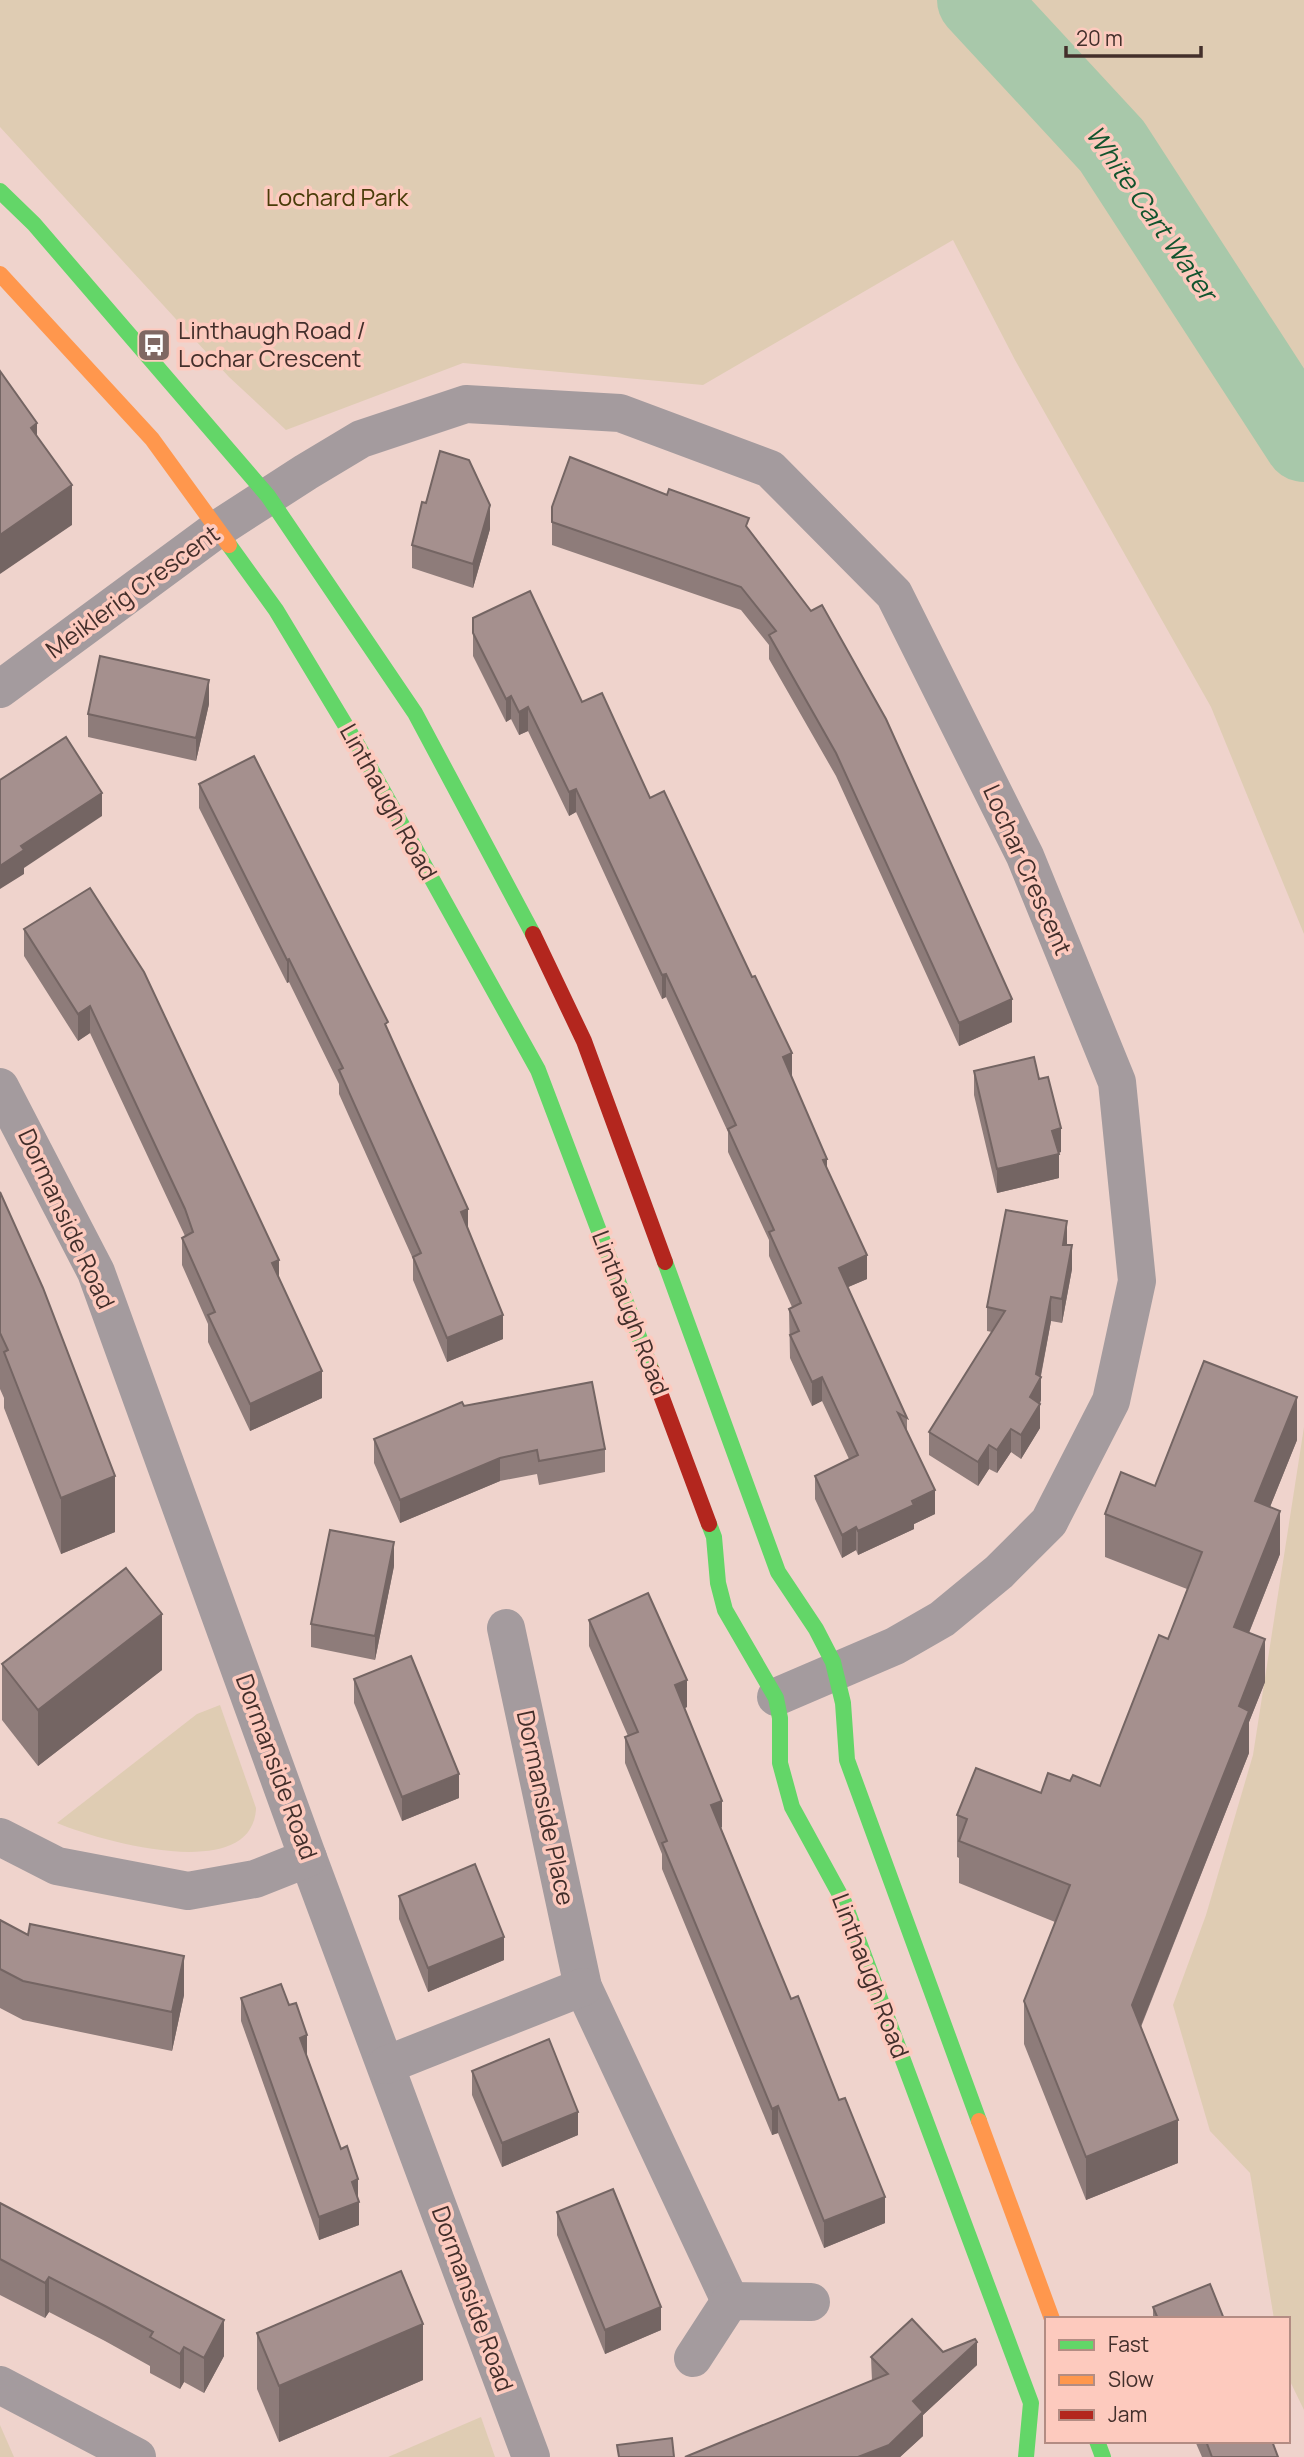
<svg xmlns="http://www.w3.org/2000/svg" width="1304" height="2457" font-family="Manrope,sans-serif">
<style>
.green{fill:#dfccb3}
.lines{fill:none;stroke-linecap:round;stroke-linejoin:round}
.river{stroke:#a8c8aa;stroke-width:80}
.street{stroke:#a49b9e;stroke-width:38}
.fast{stroke:#63d668;stroke-width:16}
.slow{stroke:#ff974d;stroke-width:16}
.jam{stroke:#b3261e;stroke-width:16}
.wall{fill:#8e7c7a}
.shaded-wall{fill:#746563}
.building{fill:#a5908e;stroke:#746563;stroke-width:2}
.labels{text-anchor:middle;stroke-width:7;stroke-linejoin:round;paint-order:stroke}
.park-label{font-size:24px;fill:#493c09;stroke:#fdcabe}
.poi-label{font-size:24px;fill:#432f2b;stroke:#fdcabe;text-anchor:start}
.street-label{font-size:24px;fill:#432f2b;stroke:#fdcabe}
.water-label{font-size:26px;font-style:italic;fill:#12542e;stroke:#fdcabe}
</style>
<rect width="100%" height="100%" fill="#efd3cc"/>
<g class="green">
<path d="M0,0H1304V934L1211,707L1015,360L953,240L703,385L463,363L286,430L229,377L0,127Z"/>
<path d="M1304,1427V2410L1288,2377V2319H1274L1250,2173L1210,2131L1173,2005L1206,1915L1253,1755Z"/>
<path d="M220,1705L256,1808C253,1885 100,1841 57,1823L197,1714Z"/>
<path d="M481,2417L495,2457H388Z"/>
<path d="M0,2425L14,2457H0Z"/>
</g>
<g class="lines">
<path class="river" d="M977,0L1112,146L1304,442"/>
<g class="street">
<path d="M0,689L216,530L306,472L361,439L466,404L620,413L770,469L894,594L1025,856L1117,1082L1137,1281L1111,1401L1049,1522L999,1572L942,1619L895,1646L776,1697"/>
<path d="M0,1087L96,1272L308,1858L531,2457"/>
<path d="M506,1628L583,1987L730,2301"/>
<path d="M0,1837L57,1866L188,1891L255,1879L308,1858"/>
<path d="M386,2065L583,1987"/>
<path d="M693,2358L730,2301L811,2302"/>
<path d="M0,2385L137,2457"/>
</g>
<g class="fast">
<path d="M0,191L34,224L268,496L415,713L533,934"/>
<path d="M229,545L276,610L358,746L538,1070L652,1371"/>
<path d="M665,1262L778,1572L816,1629L833,1662L843,1703L847,1760L979,2121"/>
<path d="M709,1524L714,1537L718,1583L725,1610L776,1698L780,1718V1763L792,1807L844,1902L1031,2403L1026,2457"/>
<path d="M1097,2441L1103,2457"/>
</g>
<g class="slow">
<path d="M0,274L152,439L229,545"/>
<path d="M979,2121L1052,2319"/>
</g>
<g class="jam">
<path d="M533,934L584,1041L665,1262"/>
<path d="M652,1371L709,1524"/>
</g>
</g>
<g class="wall">
<path d="M426,503L490,529L473,588L412,568V545Z"/>
<path d="M552,507L749,530L1012,1022L959,1046L836,776L769,659V645L741,610L552,545Z"/>
<path d="M473,618L582,702L650,798L792,1077L867,1279L848,1287L907,1418V1431L935,1514L914,1524V1529L858,1555L856,1550L842,1558L815,1499V1476L849,1459L822,1401L812,1406L790,1358L789,1309L792,1307L769,1256V1240L728,1152V1132L666,997L662,999L576,812L569,816L528,731L519,735L511,719L506,722L473,656Z"/>
<path d="M209,704L196,761L88,737V714Z"/>
<path d="M199,784L388,1033L468,1229L503,1339L447,1362L413,1280V1259L339,1094V1084L289,982L287,983L199,808Z"/>
<path d="M90,888L279,1277L322,1398L250,1431L208,1342V1324L182,1265V1238L185,1236L90,1033L78,1041L24,956V929Z"/>
<path d="M974,1071L1039,1079L1061,1152L1058,1153L1059,1178L997,1193L974,1095Z"/>
<path d="M0,1192L115,1532L61,1554L4,1408V1398L0,1389Z"/>
<path d="M1067,1245L1072,1269L1062,1323L1051,1321L1041,1376V1400L1040,1404V1428L1021,1459L1011,1452L997,1473L989,1469L978,1486L929,1455V1432L992,1332L987,1331V1307Z"/>
<path d="M464,1406L605,1449V1472L539,1485L537,1474L500,1481L400,1523L374,1463V1439Z"/>
<path d="M1297,1440L1270,1507L1280,1554L1249,1633L1265,1682L1249,1722V1753L1141,2027L1178,2163L1086,2200L1024,2044V2001L1055,1922L959,1883V1858L957,1857V1815L1041,1793L1070,1781L1100,1786L1168,1639L1187,1589L1105,1557V1514L1155,1486Z"/>
<path d="M394,1566L375,1660L311,1647V1624Z"/>
<path d="M589,1620L687,1707L685,1708L722,1827L721,1828L791,1999L885,2223L824,2248L778,2133L772,2135L662,1869V1854L625,1763V1737L628,1736L589,1646Z"/>
<path d="M2,1664L162,1670L38,1766L2,1720Z"/>
<path d="M354,1679L459,1798L402,1821L354,1703Z"/>
<path d="M399,1896L504,1960L428,1992L399,1919Z"/>
<path d="M0,1920L28,1935L184,1995L172,2051L23,2020L0,2008Z"/>
<path d="M241,1998L307,2057L358,2200L359,2225L319,2240L241,2021Z"/>
<path d="M472,2071L578,2135L502,2167L472,2095Z"/>
<path d="M0,2203L224,2356L204,2393L184,2382L180,2389L150,2373V2366L105,2341L49,2312L45,2318L0,2295Z"/>
<path d="M557,2212L661,2330L605,2354L557,2235Z"/>
<path d="M1153,2307L1224,2319H1153Z"/>
<path d="M257,2333L423,2380L279,2442L257,2389Z"/>
<path d="M943,2352L977,2365L923,2415V2436L900,2457H685L872,2381L871,2357Z"/>
<path d="M1195,2441H1272L1278,2457H1202Z"/>
</g>
<g class="shaded-wall">
<path d="M37,423V463L31,428Z"/>
<path d="M72,485V525L0,574V535Z"/>
<path d="M490,505V529L473,588V564Z"/>
<path d="M209,680V704L196,761V738Z"/>
<path d="M511,696V719L506,722V699Z"/>
<path d="M528,707V731L519,735V712Z"/>
<path d="M576,789V812L569,816V792Z"/>
<path d="M102,793V816L24,868V874L0,889V866L21,846Z"/>
<path d="M289,959V982L287,983V960Z"/>
<path d="M666,974V997L662,999V975Z"/>
<path d="M1012,999V1022L959,1046V1023Z"/>
<path d="M90,1006V1033L78,1041V1014Z"/>
<path d="M792,1053V1077L783,1057Z"/>
<path d="M1061,1128V1152L1052,1154V1131Z"/>
<path d="M1059,1154V1178L997,1193V1169Z"/>
<path d="M827,1159V1182L823,1160Z"/>
<path d="M468,1209V1233L461,1212Z"/>
<path d="M1067,1221V1245H1063Z"/>
<path d="M1072,1245V1269L1062,1323V1299Z"/>
<path d="M867,1255V1279L839,1291V1268Z"/>
<path d="M279,1260V1287L272,1263Z"/>
<path d="M1051,1297V1321L1040,1379L1041,1377V1400L1031,1420L1040,1404V1428L1021,1459V1435L1036,1374Z"/>
<path d="M503,1315V1339L447,1362V1338Z"/>
<path d="M322,1371V1398L250,1431V1404Z"/>
<path d="M822,1377V1401L812,1406V1382Z"/>
<path d="M1297,1397V1440L1255,1544V1501Z"/>
<path d="M1011,1429V1452L997,1473V1450Z"/>
<path d="M989,1445V1469L978,1486V1462Z"/>
<path d="M500,1458V1481L400,1523V1500Z"/>
<path d="M115,1476V1532L61,1554V1498Z"/>
<path d="M935,1490V1514L914,1524V1529L858,1555V1531Z"/>
<path d="M1280,1511V1554L1234,1670V1627Z"/>
<path d="M856,1527V1550L842,1558V1535Z"/>
<path d="M394,1542V1566L375,1660V1636Z"/>
<path d="M162,1614V1670L38,1766V1710Z"/>
<path d="M1265,1639V1682L1249,1722V1753L1132,2048V2005L1239,1706Z"/>
<path d="M687,1680V1707L675,1712V1685Z"/>
<path d="M459,1774V1798L402,1821V1797Z"/>
<path d="M722,1801V1827L711,1831V1805Z"/>
<path d="M504,1937V1960L428,1992V1968Z"/>
<path d="M184,1956V1995L172,2051V2012Z"/>
<path d="M307,2035V2058L300,2038Z"/>
<path d="M778,2106V2133L772,2135V2109Z"/>
<path d="M578,2112V2135L502,2167V2143Z"/>
<path d="M1178,2120V2163L1086,2200V2157Z"/>
<path d="M358,2179V2202L352,2182Z"/>
<path d="M885,2197V2223L824,2248V2221Z"/>
<path d="M359,2202V2225L319,2240V2217Z"/>
<path d="M49,2277V2312L45,2318V2283Z"/>
<path d="M661,2307V2330L605,2354V2330Z"/>
<path d="M224,2320V2356L204,2393V2358Z"/>
<path d="M423,2324V2380L279,2442V2386Z"/>
<path d="M977,2342V2365L923,2415V2436L900,2457H858L913,2401Z"/>
<path d="M184,2347V2382L180,2389V2354Z"/>
</g>
<g class="building">
<path d="M0,371L37,423L31,428L72,485L0,535Z"/>
<path d="M440,451L469,460L490,505L473,564L412,545L422,502L426,503Z"/>
<path d="M570,457L667,495L669,489L749,518L746,526L811,611L822,605L886,719L1012,999L959,1023L836,753L769,635L776,631L741,587L552,522V507Z"/>
<path d="M530,591L582,702L602,693L650,798L664,791L752,977L755,976L792,1053L783,1057L827,1159L823,1160L867,1255L839,1268L907,1418L898,1413L935,1490L912,1501L914,1505L858,1531L856,1527L842,1535L815,1476L858,1455L822,1377L812,1382L790,1335L799,1331L789,1309L801,1303L769,1232L774,1230L728,1129L736,1125L666,974L662,975L576,789L569,792L528,707L519,712L511,696L506,699L473,633V618Z"/>
<path d="M100,656L209,680L196,738L88,714Z"/>
<path d="M66,737L102,793L21,846L24,850L0,866V780Z"/>
<path d="M254,756L388,1022L385,1024L468,1209L461,1212L503,1315L447,1338L413,1257L421,1253L339,1070L343,1068L289,959L287,960L199,784Z"/>
<path d="M90,888L144,972L279,1260L272,1263L322,1371L250,1404L208,1315L215,1312L182,1238L193,1232L185,1209L90,1006L78,1014L24,929Z"/>
<path d="M1034,1057L1039,1079L1048,1077L1061,1128L1052,1131L1059,1154L997,1169L974,1071Z"/>
<path d="M0,1192L43,1288L115,1476L61,1498L4,1352L8,1350L0,1333Z"/>
<path d="M1006,1210L1067,1221L1063,1245H1072L1062,1299L1051,1297L1036,1374L1041,1377L1030,1397L1040,1404L1021,1435L1011,1429L997,1450L989,1445L978,1462L929,1432L1005,1311L987,1307Z"/>
<path d="M1204,1361L1297,1397L1255,1501L1280,1511L1234,1627L1265,1639L1239,1706L1249,1711L1132,2005L1178,2120L1086,2157L1024,2001L1070,1885L959,1841L967,1819L957,1815L976,1768L1041,1793L1048,1773L1070,1781L1073,1775L1100,1786L1159,1635L1168,1639L1202,1552L1105,1514L1121,1472L1155,1486Z"/>
<path d="M592,1382L605,1449L539,1461L537,1450L500,1458L400,1500L374,1439L462,1402L464,1406Z"/>
<path d="M330,1530L394,1542L375,1636L311,1624Z"/>
<path d="M126,1568L162,1614L38,1710L2,1664Z"/>
<path d="M648,1593L687,1680L675,1685L722,1801L711,1805L791,1999L798,1996L839,2100L845,2098L885,2197L824,2221L778,2106L772,2109L662,1843L667,1841L625,1737L638,1732L589,1620Z"/>
<path d="M411,1656L459,1774L402,1797L354,1679Z"/>
<path d="M475,1864L504,1937L428,1968L399,1896Z"/>
<path d="M0,1920L28,1935L30,1924L184,1956L172,2012L23,1981L0,1969Z"/>
<path d="M281,1984L289,2005L296,2003L307,2035L300,2038L341,2149L347,2146L358,2179L352,2182L359,2202L319,2217L241,1998Z"/>
<path d="M549,2039L578,2112L502,2143L472,2071Z"/>
<path d="M613,2189L661,2307L605,2330L557,2212Z"/>
<path d="M0,2203L224,2320L204,2358L184,2347L180,2354L150,2337L153,2332L105,2306L49,2277L45,2283L0,2259Z"/>
<path d="M401,2271L423,2324L279,2386L257,2333Z"/>
<path d="M1210,2284L1224,2319H1158L1153,2307Z"/>
<path d="M912,2319L943,2352L975,2339L977,2342L913,2401L923,2412L889,2445L858,2457H685L888,2374L871,2357Z"/>
<path d="M672,2438L674,2457H619L617,2445Z"/>
<path d="M1206,2441H1272L1278,2457H1212Z"/>
</g>
<defs>
<g id="bus-square" transform="scale(1.75)"><rect x="-9" y="-9" width="18" height="18" rx="4" fill="#7f6863" stroke="#fdcabe"/><path d="M-5-6H5V4H4V6H2V4H-2V6H-4V4H-5ZM-3.5-4V0h7V-4ZM-3.5 1.2v1.5H-2V1.2ZM2 1.2v1.5H3.5V1.2Z" fill="#fff"/></g>
</defs>
<g fill-rule="evenodd">
<use href="#bus-square" x="154" y="345"/>
</g>
<g class="labels">
<g class="park-label">
<text x="337" y="206">Lochard Park</text>
</g>
<g class="poi-label">
<text x="178" y="339">Linthaugh Road /<tspan x="178" dy="28">Lochar Crescent</tspan></text>
</g>
<g class="street-label">
<text transform="translate(133 592) rotate(-36)" y="8">Meiklerig Crescent</text>
<text transform="translate(388 802) rotate(61)" y="8">Linthaugh Road</text>
<text transform="translate(1027 870) rotate(66)" y="8">Lochar Crescent</text>
<text transform="translate(66 1219) rotate(65)" y="8">Dormanside Road</text>
<text transform="translate(630 1313) rotate(69)" y="8">Linthaugh Road</text>
<text transform="translate(276 1767) rotate(70)" y="8">Dormanside Road</text>
<text transform="translate(545 1808) rotate(78)" y="8">Dormanside Place</text>
<text transform="translate(870 1976) rotate(69)" y="8">Linthaugh Road</text>
<text transform="translate(472 2299) rotate(70)" y="8">Dormanside Road</text>
</g>
<g class="water-label">
<text transform="translate(1151 213) rotate(55)" y="9">White Cart Water</text>
</g>
</g>
<rect x="1045" y="2317" width="245" height="126" fill="#fdcabe" stroke="#b38c83" stroke-width="2"/>
<rect x="1059" y="2340" width="35" height="10" fill="#63d668" stroke="#b38c83" stroke-width="2"/>
<text x="1108" y="2352" font-size="21" fill="#432f2b">Fast</text>
<rect x="1059" y="2375" width="35" height="10" fill="#ff974d" stroke="#b38c83" stroke-width="2"/>
<text x="1108" y="2387" font-size="21" fill="#432f2b">Slow</text>
<rect x="1059" y="2410" width="35" height="10" fill="#b3261e" stroke="#b38c83" stroke-width="2"/>
<text x="1108" y="2422" font-size="21" fill="#432f2b">Jam</text>
<path d="M1066 46v10h135v-10" fill="none" stroke="#432f2b" stroke-width="3.5"/>
<text x="1076" y="46" font-size="21" fill="#432f2b" stroke="#fdcabe" stroke-width="5" paint-order="stroke">20 m</text>
</svg>
